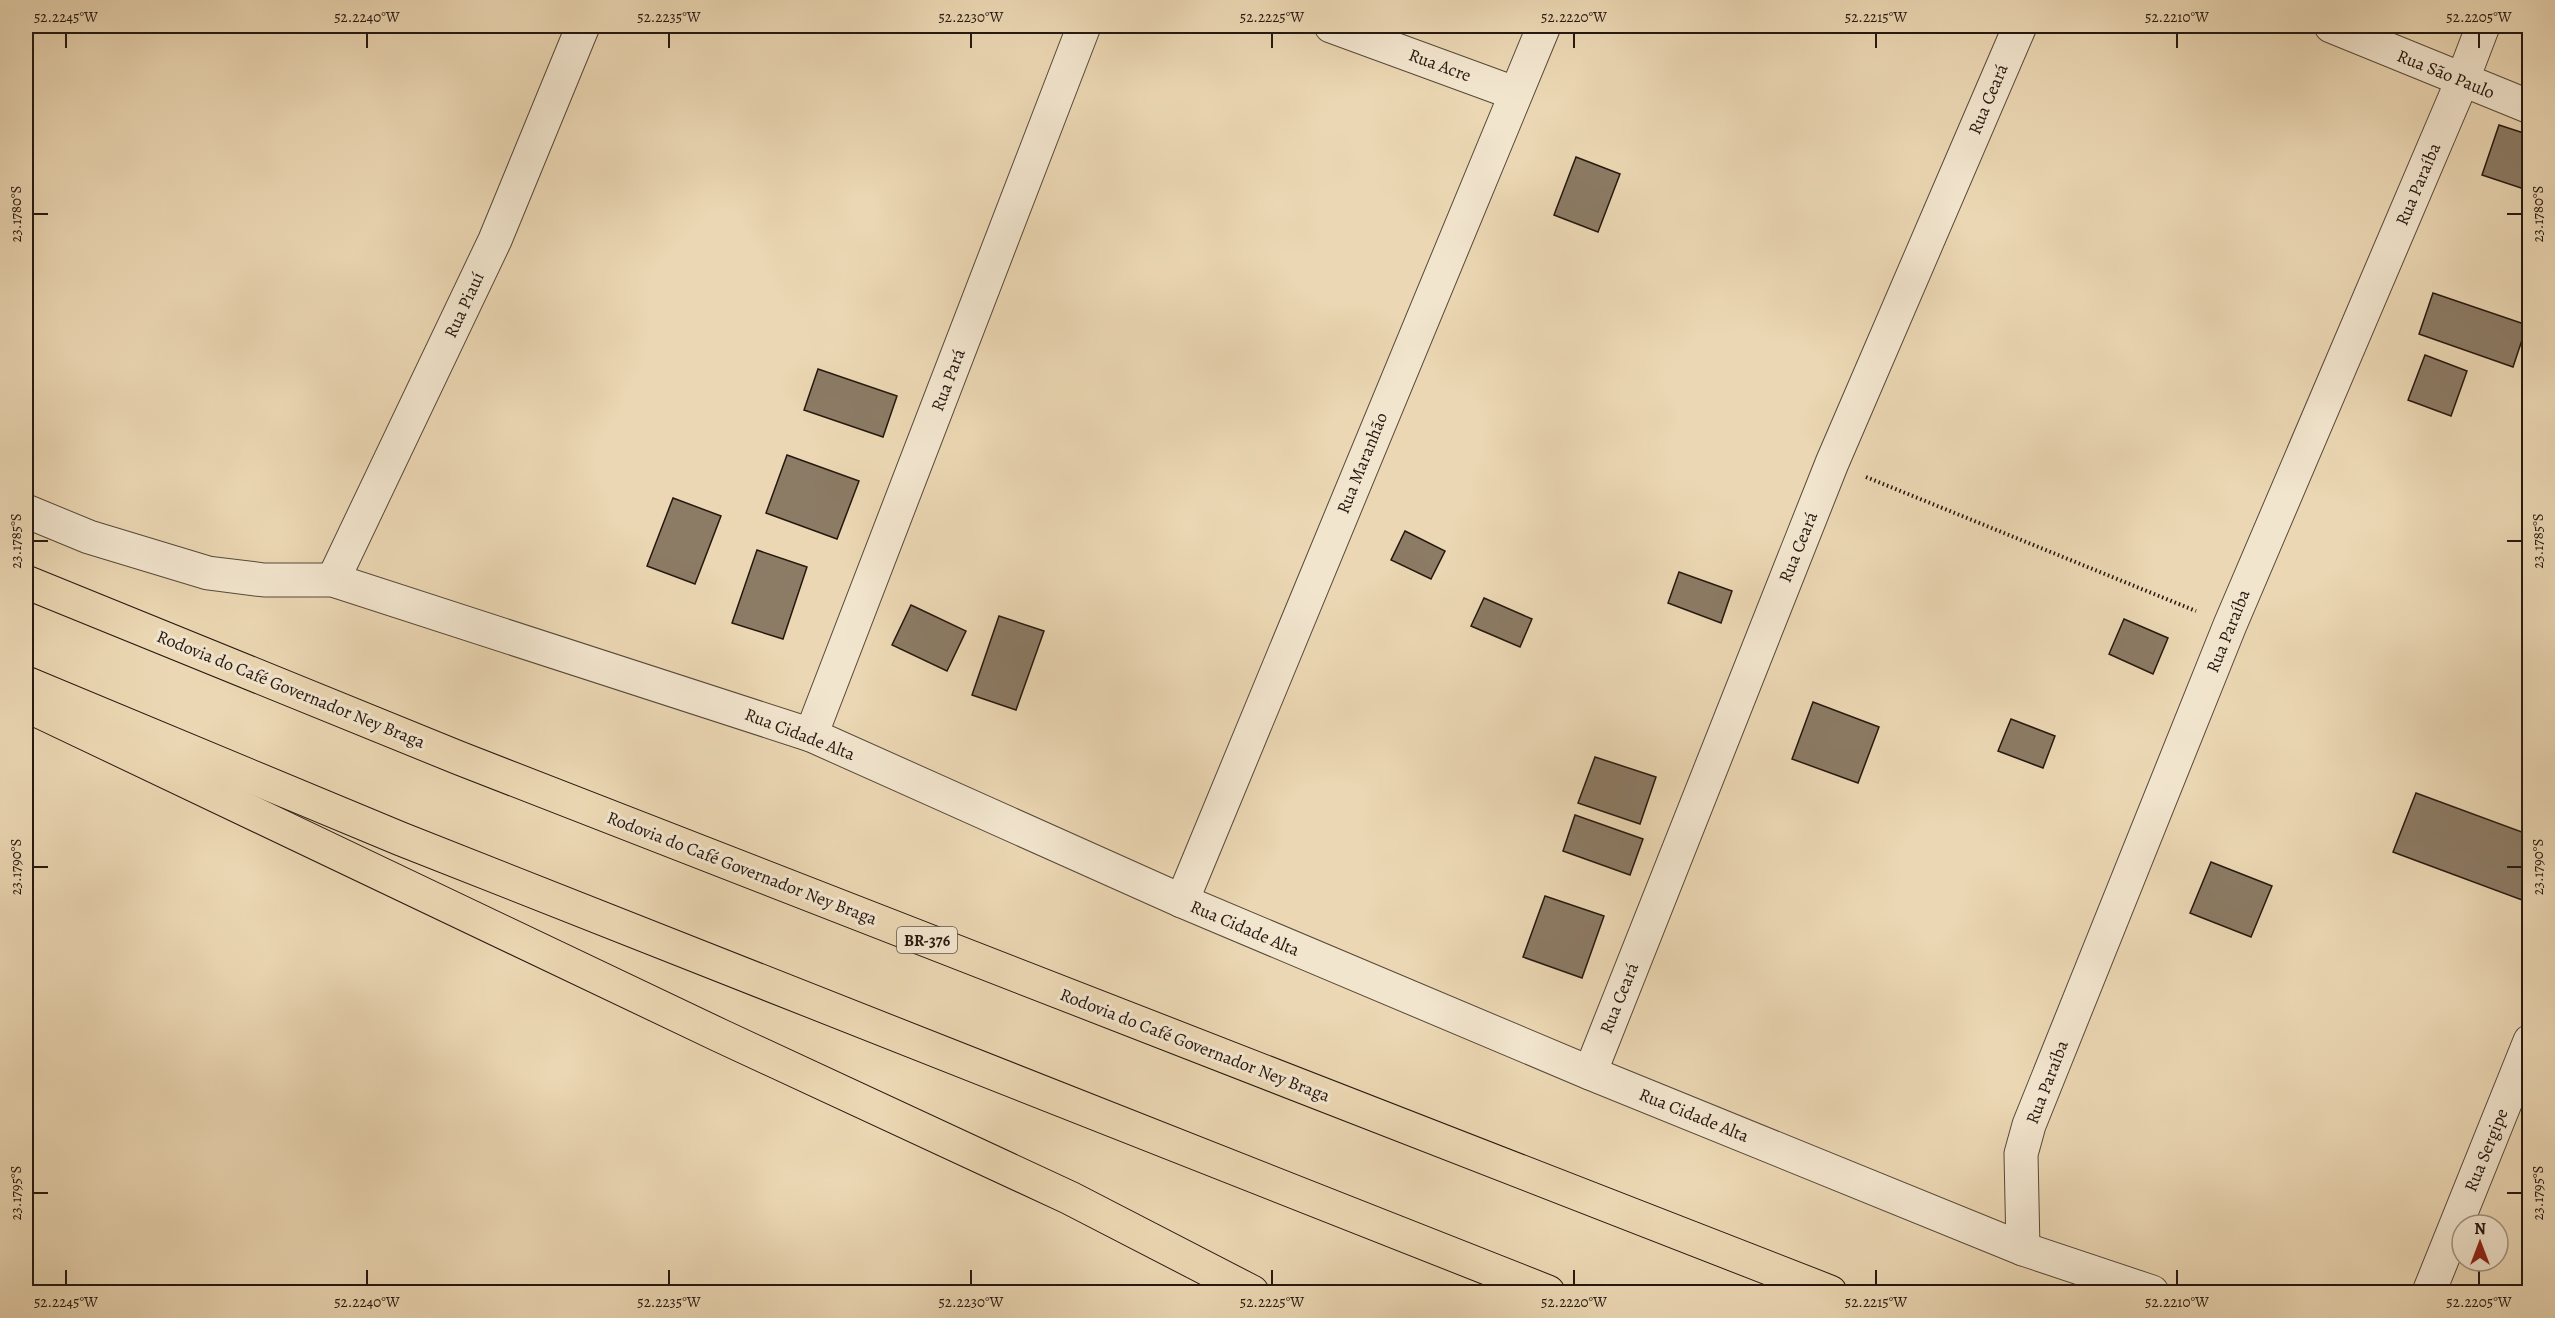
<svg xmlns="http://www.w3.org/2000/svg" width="2555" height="1318" font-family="Alegreya,serif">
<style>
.building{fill:#8c7b65;stroke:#261810;stroke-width:1.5}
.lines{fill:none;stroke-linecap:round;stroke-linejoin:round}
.minor-casing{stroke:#574839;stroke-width:35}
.motorway-casing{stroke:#261810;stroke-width:35}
.path{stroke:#261810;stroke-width:4;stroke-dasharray:1.5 3;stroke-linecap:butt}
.minor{stroke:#f2e5ce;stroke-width:33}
.motorway{stroke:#ebd7b3;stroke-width:33}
.ticks{fill:none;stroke:#261810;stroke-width:2}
.labels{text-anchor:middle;stroke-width:6;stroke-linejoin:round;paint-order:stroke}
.shield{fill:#f2e5ce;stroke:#635649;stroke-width:1.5}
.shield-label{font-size:16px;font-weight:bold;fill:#261810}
.street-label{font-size:18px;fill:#261810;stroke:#f2e5ce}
.neatline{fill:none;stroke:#261810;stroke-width:2}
.ticks-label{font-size:15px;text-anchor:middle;fill:#261810}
</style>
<rect width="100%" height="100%" fill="#ebd7b3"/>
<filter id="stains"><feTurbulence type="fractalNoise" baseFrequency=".00333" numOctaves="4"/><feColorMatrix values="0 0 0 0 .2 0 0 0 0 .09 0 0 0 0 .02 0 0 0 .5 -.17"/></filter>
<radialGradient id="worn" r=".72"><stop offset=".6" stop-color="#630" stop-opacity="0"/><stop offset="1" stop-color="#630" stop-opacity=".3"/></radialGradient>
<g class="building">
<path d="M2499,125L2530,135V191L2482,175Z"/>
<path d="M1576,157L1620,174L1598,232L1554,215Z"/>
<path d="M2433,293L2527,325L2513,367L2419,334Z"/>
<path d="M2425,355L2467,371L2451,416L2408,400Z"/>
<path d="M818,369L897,396L883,437L804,410Z"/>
<path d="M787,455L859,481L837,539L766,513Z"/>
<path d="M673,498L721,516L695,584L647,566Z"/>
<path d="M1405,531L1445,551L1431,579L1391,560Z"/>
<path d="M757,550L807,567L783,639L732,623Z"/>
<path d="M1679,572L1732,591L1721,623L1668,603Z"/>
<path d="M1484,598L1532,619L1520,647L1471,626Z"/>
<path d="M911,605L966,631L947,671L892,645Z"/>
<path d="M999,616L1044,631L1016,710L972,695Z"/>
<path d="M2124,619L2168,638L2153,674L2109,654Z"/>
<path d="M1813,702L1879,727L1858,783L1792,759Z"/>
<path d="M2011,719L2055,736L2043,768L1998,751Z"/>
<path d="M1595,757L1656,777L1640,824L1578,803Z"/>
<path d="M2416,793L2530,835V903L2393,852Z"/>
<path d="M1575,815L1643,839L1630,875L1563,851Z"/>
<path d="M2211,862L2272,886L2251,937L2190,913Z"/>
<path d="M1545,896L1604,916L1582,978L1523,957Z"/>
</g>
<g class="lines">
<g class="minor-casing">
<g id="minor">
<path d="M1331,26L1514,93"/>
<path d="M2331,26L2530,107"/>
<path d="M26,511L89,537L208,573L264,580H333L811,735L1182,901L1590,1073L2023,1249L2152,1292"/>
<path d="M333,580L495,240L583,26"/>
<path d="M811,735L1084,26"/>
<path d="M1182,901L1544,26"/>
<path d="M1590,1073L1832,463L2020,26"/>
<path d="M2023,1249L2021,1154L2029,1125L2230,625L2462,81L2483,26"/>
<path d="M2429,1292L2530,1041"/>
</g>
</g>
<g class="motorway-casing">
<g id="motorway">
<path d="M26,582L459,758L1830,1292"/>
<path d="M26,683L401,839L1548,1292"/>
<path d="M26,705L721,1036L1070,1198L1252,1292"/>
</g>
</g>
<path class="path" d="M1866,477L2196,611"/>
<use href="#minor" class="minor"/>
<use href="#motorway" class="motorway"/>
</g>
<path class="ticks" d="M66,33V48M367,33V48M669,33V48M971,33V48M1272,33V48M1574,33V48M1876,33V48M2177,33V48M2479,33V48M33,214H48M2507,214H2522M33,541H48M2507,541H2522M33,867H48M2507,867H2522M33,1193H48M2507,1193H2522M66,1270V1285M367,1270V1285M669,1270V1285M971,1270V1285M1272,1270V1285M1574,1270V1285M1876,1270V1285M2177,1270V1285M2479,1270V1285"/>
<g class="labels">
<rect class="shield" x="897" y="927" width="60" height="26" rx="4.5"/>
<g class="shield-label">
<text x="927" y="946">BR-376</text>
</g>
<g class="street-label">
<text transform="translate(1440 65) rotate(20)" y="6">Rua Acre</text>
<text transform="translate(2446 74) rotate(22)" y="6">Rua São Paulo</text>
<text transform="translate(1988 99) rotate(-67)" y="6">Rua Ceará</text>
<text transform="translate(2418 184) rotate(-67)" y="6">Rua Paraíba</text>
<text transform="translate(464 305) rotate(-65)" y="6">Rua Piauí</text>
<text transform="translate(948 380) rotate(-69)" y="6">Rua Pará</text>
<text transform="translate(1362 463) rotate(-68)" y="6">Rua Maranhão</text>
<text transform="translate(1798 547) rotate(-68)" y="6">Rua Ceará</text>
<text transform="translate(2228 631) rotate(-68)" y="6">Rua Paraíba</text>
<text transform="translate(291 689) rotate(22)" y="6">Rodovia do Café Governador Ney Braga</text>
<text transform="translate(800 734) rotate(21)" y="6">Rua Cidade Alta</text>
<text transform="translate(742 868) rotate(21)" y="6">Rodovia do Café Governador Ney Braga</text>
<text transform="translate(1245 928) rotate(23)" y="6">Rua Cidade Alta</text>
<text transform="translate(1619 998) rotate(-68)" y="6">Rua Ceará</text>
<text transform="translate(1195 1045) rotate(21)" y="6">Rodovia do Café Governador Ney Braga</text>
<text transform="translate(2047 1082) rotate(-69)" y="6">Rua Paraíba</text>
<text transform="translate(1694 1115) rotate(22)" y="6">Rua Cidade Alta</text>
<text transform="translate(2486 1150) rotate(-68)" y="6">Rua Sergipe</text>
</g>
</g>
<rect width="2555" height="1318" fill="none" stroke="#ebd7b3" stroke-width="66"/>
<g transform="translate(2480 1243)"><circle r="28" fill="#f2e5ce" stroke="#a09382" stroke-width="1.5"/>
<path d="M0-4.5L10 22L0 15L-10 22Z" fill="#8f2418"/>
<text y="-9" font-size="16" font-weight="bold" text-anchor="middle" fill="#261810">N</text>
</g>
<rect x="33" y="33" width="2489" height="1252" class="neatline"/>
<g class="ticks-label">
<text x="66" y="22">52.2245°W</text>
<text x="367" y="22">52.2240°W</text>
<text x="669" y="22">52.2235°W</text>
<text x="971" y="22">52.2230°W</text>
<text x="1272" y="22">52.2225°W</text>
<text x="1574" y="22">52.2220°W</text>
<text x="1876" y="22">52.2215°W</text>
<text x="2177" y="22">52.2210°W</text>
<text x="2479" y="22">52.2205°W</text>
<text transform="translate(16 214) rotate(-90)" y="5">23.1780°S</text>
<text transform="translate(2538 214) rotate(-90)" y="5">23.1780°S</text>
<text transform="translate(16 541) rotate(-90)" y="5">23.1785°S</text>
<text transform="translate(2538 541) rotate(-90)" y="5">23.1785°S</text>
<text transform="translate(16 867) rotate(-90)" y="5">23.1790°S</text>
<text transform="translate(2538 867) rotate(-90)" y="5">23.1790°S</text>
<text transform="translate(16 1193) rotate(-90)" y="5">23.1795°S</text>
<text transform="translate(2538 1193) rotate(-90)" y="5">23.1795°S</text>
<text x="66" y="1307">52.2245°W</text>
<text x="367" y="1307">52.2240°W</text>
<text x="669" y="1307">52.2235°W</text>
<text x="971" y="1307">52.2230°W</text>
<text x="1272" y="1307">52.2225°W</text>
<text x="1574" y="1307">52.2220°W</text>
<text x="1876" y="1307">52.2215°W</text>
<text x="2177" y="1307">52.2210°W</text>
<text x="2479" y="1307">52.2205°W</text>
</g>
<rect width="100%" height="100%" filter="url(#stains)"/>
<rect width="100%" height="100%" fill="url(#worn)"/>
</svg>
